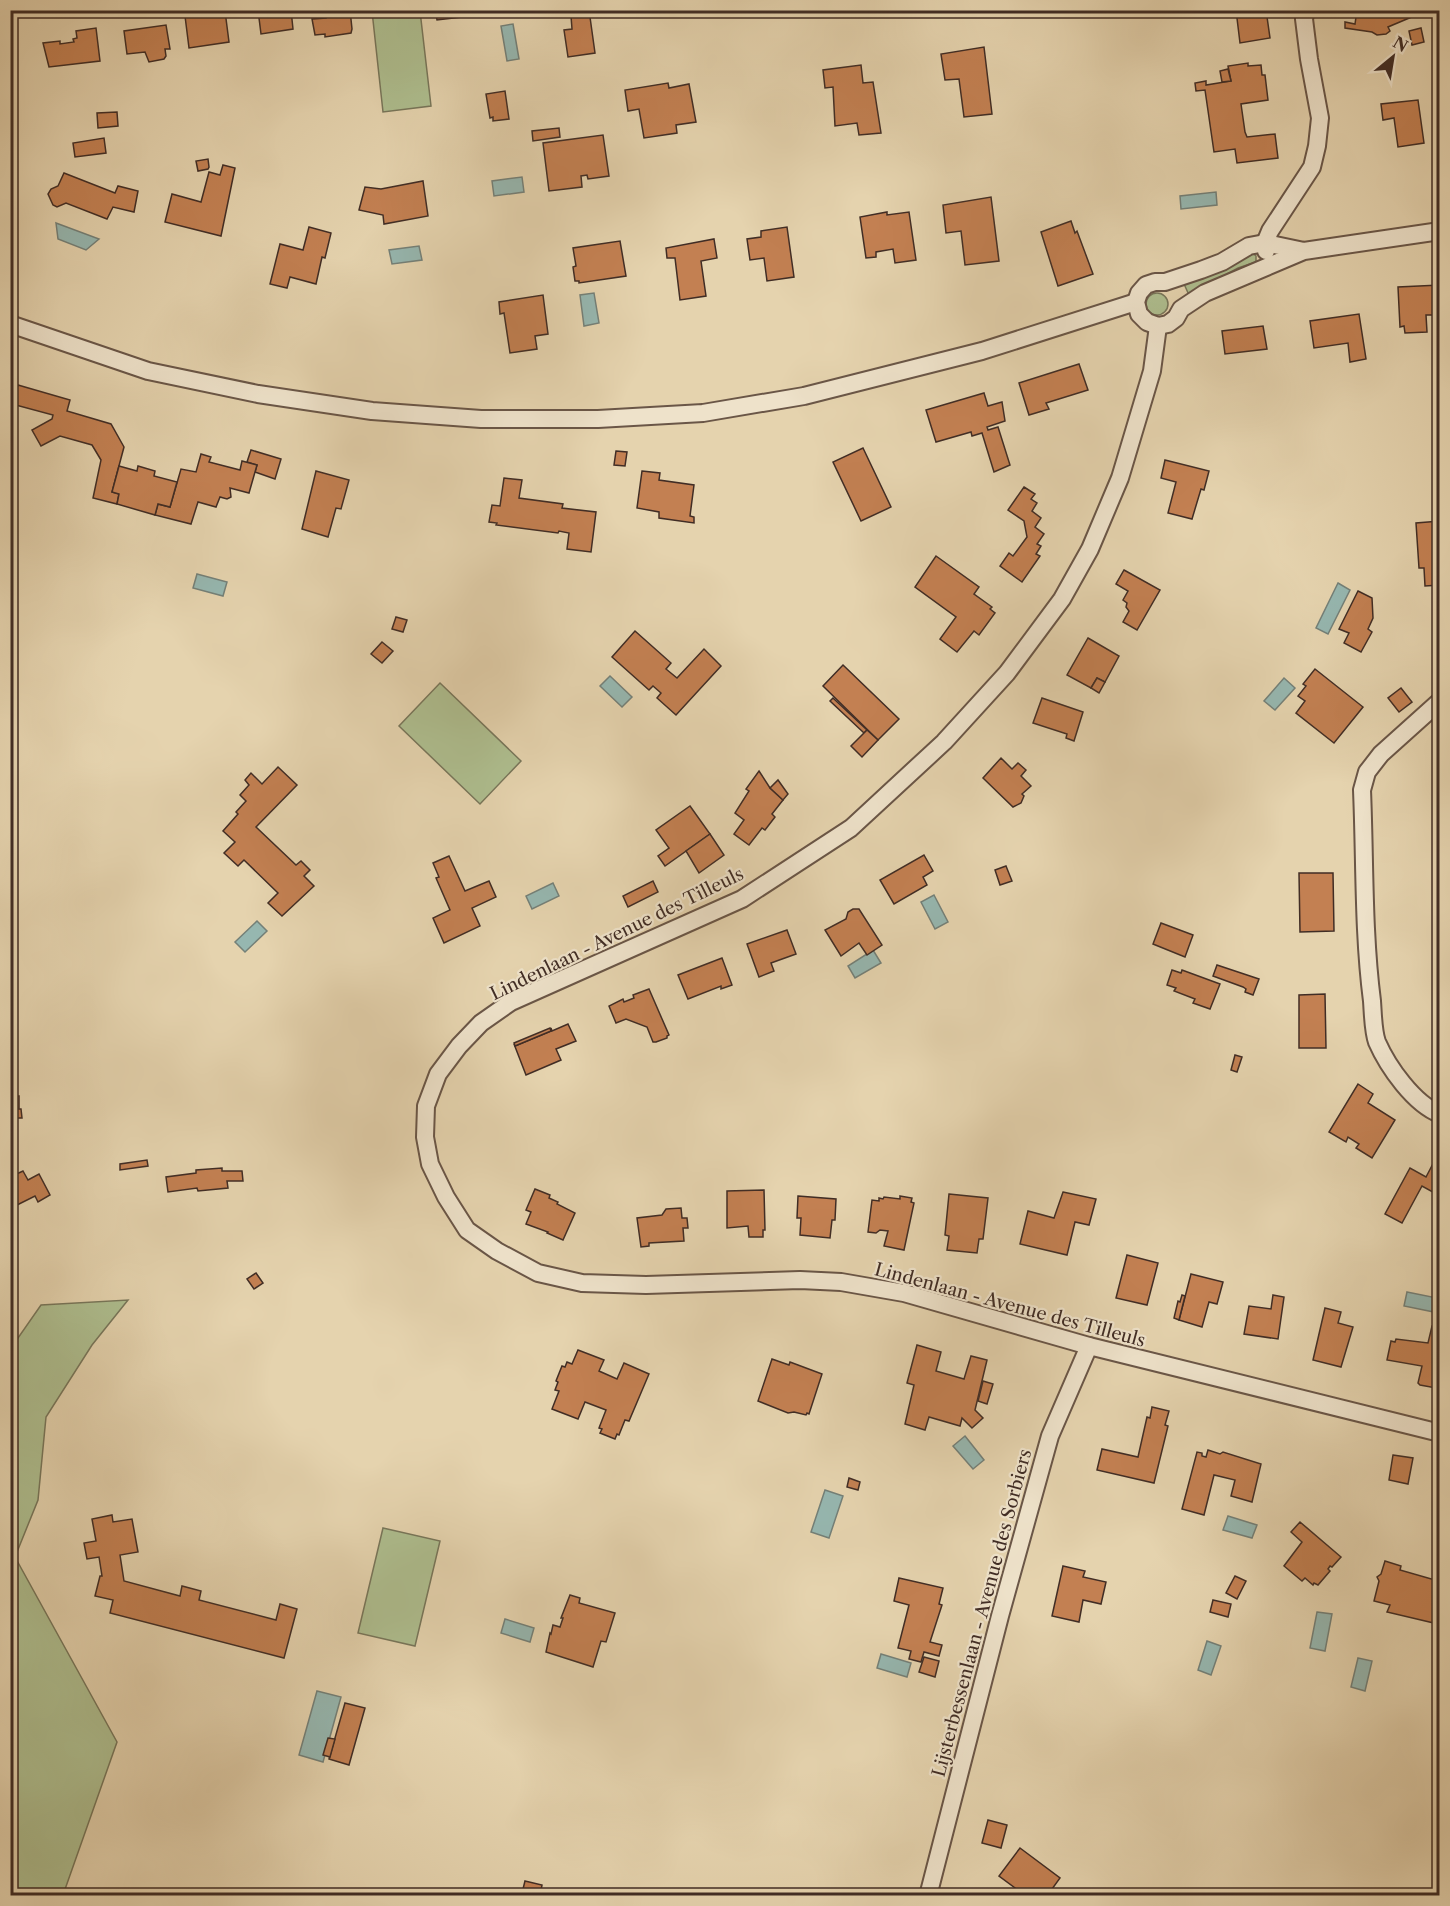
<svg xmlns="http://www.w3.org/2000/svg" width="1450" height="1906" font-family="'Libre Caslon Text',serif">
<style>
.green{fill:#aebe8f;stroke:#78765a;stroke-width:1.5}
.water{fill:#96b7b0;stroke:#748078;stroke-width:1.5}
.building{fill:#c38052;stroke:#412d25;stroke-width:1.5}
.lines{fill:none;stroke-linecap:round;stroke-linejoin:round}
.street-casing{stroke:#6a5647;stroke-width:20}
.street{stroke:#eee2ca;stroke-width:16}
.labels{text-anchor:middle;stroke-width:4.5;stroke-linejoin:round;paint-order:stroke}
.street-label{font-size:18px;fill:#412d25;stroke:#eee2ca}
</style>
<rect width="100%" height="100%" fill="#e5d3ae"/>
<filter id="stains"><feTurbulence type="fractalNoise" baseFrequency=".00333" numOctaves="4"/><feColorMatrix values="0 0 0 0 .2 0 0 0 0 .09 0 0 0 0 .02 0 0 0 .5 -.17"/></filter>
<radialGradient id="worn" r=".72"><stop offset=".6" stop-color="#630" stop-opacity="0"/><stop offset="1" stop-color="#630" stop-opacity=".3"/></radialGradient>
<g class="green">
<path d="M372,11H420L431,106L383,112Z"/>
<path d="M1253,253L1256,256V262L1238,268L1189,295L1184,284Z"/>
<circle cx="1157" cy="304" r="11"/>
<path d="M440,683L521,761L480,804L399,726Z"/>
<path d="M128,1300L92,1345L46,1417L38,1500L15,1557L117,1742L63,1895H11V1348L41,1305Z"/>
<path d="M383,1528L440,1541L415,1646L358,1633Z"/>
</g>
<g class="water">
<path d="M513,24L519,59L507,61L501,26Z"/>
<path d="M522,177L524,192L494,196L492,181Z"/>
<path d="M1216,192L1217,205L1181,209L1180,196Z"/>
<path d="M56,223L99,239L86,250L58,239Z"/>
<path d="M419,246L422,260L392,264L389,250Z"/>
<path d="M594,293L599,323L584,326L580,295Z"/>
<path d="M197,574L227,582L223,596L193,588Z"/>
<path d="M1338,583L1350,590L1328,634L1316,628Z"/>
<path d="M610,676L632,697L622,707L600,686Z"/>
<path d="M1284,678L1295,688L1275,710L1264,701Z"/>
<path d="M553,883L559,896L532,909L526,896Z"/>
<path d="M934,895L948,922L935,929L921,902Z"/>
<path d="M257,921L267,931L245,952L235,942Z"/>
<path d="M873,950L881,963L855,978L848,966Z"/>
<path d="M1407,1292L1437,1298L1434,1312L1404,1306Z"/>
<path d="M965,1436L984,1460L973,1469L953,1446Z"/>
<path d="M825,1490L843,1496L829,1538L811,1532Z"/>
<path d="M1228,1516L1257,1525L1252,1538L1223,1530Z"/>
<path d="M1317,1612L1332,1614L1325,1651L1310,1648Z"/>
<path d="M505,1619L534,1628L530,1642L501,1633Z"/>
<path d="M1207,1641L1221,1646L1211,1675L1198,1670Z"/>
<path d="M881,1654L911,1663L907,1677L877,1668Z"/>
<path d="M1358,1658L1372,1661L1365,1691L1351,1687Z"/>
<path d="M317,1691L341,1697L323,1762L299,1755Z"/>
</g>
<g class="building">
<path d="M258,10H291L293,29L261,34Z"/>
<path d="M325,10H350L352,29L351,33L325,37V34L315,35L312,19L326,18Z"/>
<path d="M435,10H469L470,16L437,20Z"/>
<path d="M568,10H589L595,53L568,57L564,30L572,29L571,16L568,13Z"/>
<path d="M1236,10H1266L1270,38L1240,43Z"/>
<path d="M1357,10H1412L1414,16L1388,27L1390,31L1386,34L1377,35L1372,32L1345,28V22L1355,24Z"/>
<path d="M225,11L229,42L189,48L185,16Z"/>
<path d="M166,25L170,49H165L166,56L164,59L149,62L145,52L127,54L124,31Z"/>
<path d="M96,28L100,61L49,67L43,43L60,41V44L74,42L73,39L77,38L76,31Z"/>
<path d="M1421,28L1424,42L1412,45L1409,31Z"/>
<path d="M984,47L992,114L964,117L959,79L945,80L941,54Z"/>
<path d="M1248,63V66L1261,65L1262,75H1265L1268,100L1241,104L1245,132L1247,137L1275,134L1278,158L1237,163L1235,149L1214,152L1205,90L1196,91L1195,83L1206,81V85L1231,81L1228,66Z"/>
<path d="M861,65L863,83L873,82L881,133L859,135L857,123L835,126L833,87L825,88L823,70Z"/>
<path d="M1228,69L1231,81L1222,82L1220,71Z"/>
<path d="M668,83L669,88L689,84L696,122L676,125L677,133L644,138L639,109L628,111L625,90Z"/>
<path d="M505,91L509,119L493,121V117L490,118L486,94Z"/>
<path d="M1418,100L1424,143L1398,147L1394,118L1383,120L1381,104Z"/>
<path d="M117,112L118,126L98,128L97,113Z"/>
<path d="M559,128L560,137L533,141L532,131Z"/>
<path d="M603,135L609,176L588,179L587,175L581,176L582,187L549,191L543,143Z"/>
<path d="M104,138L106,153L75,157L73,143Z"/>
<path d="M208,159L209,167L208,169L198,171L196,161Z"/>
<path d="M223,165L235,168L221,236L165,222L172,194L201,202L209,172L220,175Z"/>
<path d="M64,173L115,193L118,186L138,191L134,212L113,207L107,219L66,203L57,207L53,205L48,194L51,189L58,186Z"/>
<path d="M423,181L428,216L384,224L383,215L359,210L365,187L381,189Z"/>
<path d="M991,197L999,261L965,265L961,231L946,233L943,205Z"/>
<path d="M887,212V215L909,212L916,260L895,263L893,249L876,252V257L866,258L860,217Z"/>
<path d="M1071,221L1075,233L1077,231L1093,274L1058,286L1041,232Z"/>
<path d="M309,227L331,233L325,258L322,257L316,284L290,277L287,288L270,284L280,244L303,250Z"/>
<path d="M787,227L794,277L767,281L764,258L750,260L747,239L761,237V231Z"/>
<path d="M714,239L717,258L701,261L706,296L680,300L675,258H667L666,248Z"/>
<path d="M620,241L626,276L579,283V281H575L573,267L576,266L573,248Z"/>
<path d="M1440,285V315H1426L1427,332L1405,333L1404,326L1400,327L1398,287Z"/>
<path d="M543,295L548,334L535,336L537,349L510,353L504,313L500,314L499,302Z"/>
<path d="M1359,314L1366,359L1350,362L1348,343L1314,348L1310,321Z"/>
<path d="M1263,326L1267,349L1225,354L1222,331Z"/>
<path d="M1079,364L1088,390L1046,403L1049,409L1029,415L1019,383Z"/>
<path d="M18,385L70,400L67,411L111,424L124,447L112,492L119,494L117,504L93,498L101,460L92,445L60,436L41,446L32,430L52,419L53,415L12,404Z"/>
<path d="M984,393L988,406L1002,402L1005,421L987,427L988,430L998,427L1010,465L994,472L982,433L972,436L971,432L936,442L926,410Z"/>
<path d="M863,448L891,507L861,521L833,462Z"/>
<path d="M251,450L281,459L275,479L255,472L257,465L247,462Z"/>
<path d="M616,451L627,452L625,466L614,465Z"/>
<path d="M201,454L211,457L209,462L240,470L242,461L257,465L249,493L230,488L231,497L227,499L220,497L216,507L198,502L191,524L155,515L158,504L170,507L181,469L196,472Z"/>
<path d="M1165,460L1209,471L1204,490L1201,489L1192,519L1168,513L1176,482L1161,478Z"/>
<path d="M119,466L137,471L138,466L155,471L154,476L177,482L170,507L158,504L155,515L117,504L119,494L112,492Z"/>
<path d="M316,471L349,480L341,509L336,508L328,537L302,529Z"/>
<path d="M642,471L660,473L659,480L694,485L690,516L694,517V523L659,518V512L637,508Z"/>
<path d="M504,478L522,480L519,498L563,504L562,508L596,512L591,552L567,549L569,533L559,531L558,533L496,525L497,523L489,522L492,505L500,506Z"/>
<path d="M1024,487L1035,494L1031,499L1037,503L1032,511L1041,518L1035,527L1044,534L1037,544L1041,546L1036,554L1040,556L1022,582L1000,566L1009,553L1013,556L1027,537L1024,521L1008,510Z"/>
<path d="M1440,521V585L1425,586L1424,568H1419L1416,523Z"/>
<path d="M936,556L979,587L974,594L992,607L990,609L995,613L979,635L974,631L957,652L940,639L956,617L915,587Z"/>
<path d="M1124,570L1160,590L1137,630L1123,622L1129,611L1126,607L1127,603L1123,600L1128,591L1116,584Z"/>
<path d="M1358,591L1372,598L1373,618L1368,629L1372,632L1361,652L1344,643L1349,633L1339,629Z"/>
<path d="M396,617L407,620L403,632L392,629Z"/>
<path d="M635,631L671,663L666,669L677,678L704,649L721,666L676,715L657,698L661,693L653,686L649,690L612,657Z"/>
<path d="M1088,638L1119,656L1105,682L1097,678L1091,688L1067,675Z"/>
<path d="M382,642L393,651L382,663L371,654Z"/>
<path d="M843,665L899,719L878,740L823,686Z"/>
<path d="M1315,669L1363,707L1334,743L1296,713L1305,701L1298,696L1306,686L1303,684Z"/>
<path d="M1097,678L1105,682L1099,693L1091,688Z"/>
<path d="M1401,688L1412,702L1399,712L1388,698Z"/>
<path d="M833,698L867,730L864,733L830,701Z"/>
<path d="M1042,698L1083,712L1074,741L1066,738L1067,734L1033,723Z"/>
<path d="M867,730L878,740L862,757L851,746Z"/>
<path d="M1001,758L1012,769L1018,763L1026,770L1021,776L1031,786L1022,794L1024,796L1021,803L1013,807L983,778Z"/>
<path d="M278,767L297,785L256,827L296,865L301,861L310,870L304,876L314,886L282,916L268,903L278,893L244,860L238,866L224,853L235,842L223,831L238,814L236,812L246,801L240,795L249,785L245,780L251,773L262,784Z"/>
<path d="M759,771L770,788L783,800L772,814L775,817L765,830L762,828L749,845L734,834L744,820L735,813L749,791L746,789Z"/>
<path d="M778,780L788,794L783,800L770,788Z"/>
<path d="M690,806L710,834L665,866L658,856L669,848L656,830Z"/>
<path d="M710,834L724,855L699,873L686,851Z"/>
<path d="M924,855L933,871L923,877L927,885L894,904L880,880Z"/>
<path d="M449,856L465,891L489,881L496,897L472,908L480,926L444,943L433,918L450,910L436,878L439,877L433,863Z"/>
<path d="M1006,866L1012,881L1000,885L995,870Z"/>
<path d="M1299,873H1333L1334,931L1300,932Z"/>
<path d="M653,881L658,892L628,907L623,896Z"/>
<path d="M853,909H859L882,945L867,955L859,943L841,956L825,930L846,919L848,912Z"/>
<path d="M1161,923L1193,935L1185,957L1153,944Z"/>
<path d="M787,930L796,954L771,963L774,971L759,977L747,944Z"/>
<path d="M722,958L732,985L721,989V986L688,999L678,975Z"/>
<path d="M1217,965L1259,979L1253,995L1245,992L1246,989L1243,987L1213,976Z"/>
<path d="M1172,970L1181,973L1182,970L1220,984L1210,1009L1193,1003L1195,999L1174,991L1176,988L1167,985Z"/>
<path d="M649,989L669,1035L667,1036V1038L656,1042H653L647,1027L626,1019L616,1023L609,1006L623,999L624,1002L634,998L633,995Z"/>
<path d="M1325,994L1326,1048H1299V995Z"/>
<path d="M568,1024L576,1041L556,1049L561,1060L526,1075L514,1044L515,1046L551,1031V1028L552,1031Z"/>
<path d="M550,1028L551,1031L515,1046L514,1043Z"/>
<path d="M1235,1055L1242,1057L1237,1072L1231,1070Z"/>
<path d="M1358,1084L1373,1094L1368,1103L1395,1120L1372,1158L1356,1148L1359,1144L1348,1137L1346,1142L1329,1132Z"/>
<path d="M10,1096H19V1108L10,1109Z"/>
<path d="M10,1109H21L22,1118H10Z"/>
<path d="M1436,1158L1440,1160V1196L1422,1186L1402,1223L1385,1214L1410,1168L1426,1177Z"/>
<path d="M147,1160L148,1166L120,1170V1164Z"/>
<path d="M222,1168V1171H242L243,1181H227L228,1188L198,1191L197,1188L168,1192L166,1177L196,1173V1170Z"/>
<path d="M23,1171L28,1180L39,1174L50,1195L38,1202L35,1196L15,1206L14,1205L10,1206V1177Z"/>
<path d="M535,1189L550,1195L549,1198L558,1202L557,1204L575,1213L563,1240L547,1233L548,1232L526,1224L531,1212L526,1210Z"/>
<path d="M764,1190L765,1230H763V1237H749L748,1226L727,1228V1191Z"/>
<path d="M1063,1192L1096,1199L1089,1225L1075,1222L1067,1255L1020,1244L1028,1211L1054,1218Z"/>
<path d="M949,1194L988,1198L983,1239H979L977,1253L947,1250L949,1236L945,1235Z"/>
<path d="M798,1196L836,1199L835,1220H832L830,1238L800,1235L801,1218H797Z"/>
<path d="M900,1196L912,1198L911,1202L914,1203L904,1250L884,1246L888,1231L880,1230L876,1233L868,1232L872,1200L879,1201V1198L883,1199L884,1197L900,1199Z"/>
<path d="M681,1208L682,1218H687L688,1228H683L684,1241L649,1243V1246L641,1247L637,1218L662,1215L666,1209Z"/>
<path d="M1127,1255L1158,1263L1147,1305L1116,1298Z"/>
<path d="M256,1273L263,1283L254,1289L247,1279Z"/>
<path d="M1191,1274L1223,1282L1217,1304L1209,1302L1202,1327L1179,1320Z"/>
<path d="M1182,1295L1185,1296L1179,1320L1174,1318L1178,1301L1180,1302Z"/>
<path d="M1273,1295L1284,1297L1278,1339L1244,1334L1249,1306L1271,1309Z"/>
<path d="M1325,1308L1341,1312L1338,1323L1353,1327L1341,1367L1313,1360Z"/>
<path d="M1432,1326L1440,1327V1381L1436,1388L1420,1385L1418,1383L1422,1366L1387,1360L1391,1341L1395,1342L1396,1339L1428,1343Z"/>
<path d="M917,1345L941,1352L936,1371L964,1379L971,1356L987,1360L975,1410L983,1418L972,1428L962,1418L960,1426L929,1417L925,1430L905,1424L914,1385L907,1383Z"/>
<path d="M578,1350L604,1360L599,1371L617,1379L624,1363L649,1374L629,1421L625,1420L619,1435L617,1434L615,1439L600,1433L602,1429L599,1428L606,1410L585,1402L578,1419L552,1409L559,1391L555,1390L558,1382L556,1381L562,1366L565,1367L567,1362L572,1364Z"/>
<path d="M772,1359L789,1365L790,1362L822,1374L809,1414L807,1413L806,1415L794,1412L788,1413L758,1401Z"/>
<path d="M983,1381L993,1384L987,1404L978,1401Z"/>
<path d="M1152,1407L1169,1411L1165,1425L1168,1426L1154,1483L1097,1470L1102,1449L1138,1457L1147,1417L1150,1418Z"/>
<path d="M1208,1450L1220,1454L1223,1452L1261,1464L1252,1502L1231,1496L1235,1480L1214,1475L1204,1515L1182,1509L1197,1452L1202,1453V1456L1206,1457Z"/>
<path d="M1393,1455L1413,1458L1408,1484L1389,1480Z"/>
<path d="M849,1478L860,1482L858,1490L847,1487Z"/>
<path d="M112,1515L113,1522L132,1519L138,1552L120,1555L124,1581L180,1596L182,1586L201,1591L199,1600L276,1620L280,1604L297,1609L284,1658L110,1613L113,1600L95,1596L100,1576H102L99,1557L87,1559L84,1543L96,1541L92,1519Z"/>
<path d="M1300,1522L1341,1557L1332,1567L1330,1566L1328,1569L1330,1571L1318,1585L1314,1583L1313,1585L1305,1578L1302,1581L1284,1566L1302,1542L1291,1532Z"/>
<path d="M1385,1561L1401,1566L1400,1570L1435,1580L1434,1584L1440,1585L1438,1624L1387,1612L1390,1605L1374,1601L1379,1581L1377,1577L1381,1574Z"/>
<path d="M1063,1566L1085,1571L1083,1577L1106,1582L1101,1604L1083,1600L1079,1622L1052,1616Z"/>
<path d="M1235,1576L1246,1581L1237,1599L1226,1593Z"/>
<path d="M899,1578L943,1588L939,1604L942,1605L930,1642L942,1645L939,1656L924,1652L921,1662L909,1659L911,1651L898,1648L909,1605L894,1601Z"/>
<path d="M570,1595L580,1598L579,1603L615,1613L606,1642L601,1641L593,1667L546,1652L550,1633L551,1634L553,1625L560,1627L563,1618H561Z"/>
<path d="M1213,1600L1231,1604L1228,1617L1210,1612Z"/>
<path d="M924,1657L939,1661L935,1677L919,1672Z"/>
<path d="M345,1703L365,1708L349,1765L329,1759Z"/>
<path d="M328,1738L335,1739L330,1757L323,1755Z"/>
<path d="M988,1820L1007,1825L1001,1848L982,1843Z"/>
<path d="M1020,1848L1060,1878L1047,1896H1026L999,1876Z"/>
<path d="M525,1881L542,1885L540,1896L522,1893Z"/>
</g>
<g class="lines">
<g class="street-casing">
<g id="street">
<path d="M1266,251L1265,243L1270,231L1312,167L1317,146L1320,118L1309,59L1304,19L1306,10"/>
<path d="M1304,251L1265,243L1249,246L1222,262L1201,270L1165,282H1155L1146,285L1139,293L1136,302L1139,314L1147,322L1158,326L1168,324L1176,318L1181,309L1205,293L1304,251L1440,231"/>
<path d="M10,324L148,371L258,394L372,411L481,419H598L703,413L804,396L982,351L1136,302"/>
<path d="M1158,326L1152,371L1120,478L1090,549L1062,599L1007,673L944,742L851,828L742,899L511,1002L481,1023L459,1046L438,1074L426,1106L425,1137L430,1164L446,1197L467,1230L497,1251L538,1273L582,1283L646,1285L800,1280L841,1282L904,1293L1089,1346L1440,1433"/>
<path d="M1440,701L1381,754L1367,772L1362,790C1365,860 1363,931 1372,1001C1373,1014 1373,1031 1377,1042C1388,1067 1414,1104 1440,1114"/>
<path d="M928,1896L1000,1616L1050,1436L1089,1346"/>
</g>
</g>
<use href="#street" class="street"/>
</g>
<g class="labels">
<g class="street-label">
<text transform="translate(617 934) rotate(-26)" y="6">Lindenlaan - Avenue des Tilleuls</text>
<text transform="translate(1010 1305) rotate(15)" y="6">Lindenlaan - Avenue des Tilleuls</text>
<text transform="translate(982 1613) rotate(-75)" y="6">Lijsterbessenlaan - Avenue des Sorbiers</text>
</g>
</g>
<rect width="1450" height="1906" fill="none" stroke="#e5d3ae" stroke-width="36"/>
<rect x="12" y="12" width="1426" height="1882" fill="none" stroke="#412d25" stroke-width="3"/>
<rect x="18" y="18" width="1414" height="1870" fill="none" stroke="#412d25" stroke-width="1.5"/>
<g transform="translate(1393 57) rotate(30)" stroke="#eee2ca" stroke-width="4.5" paint-order="stroke">
<path d="M0-4.5L10 22L0 15L-10 22Z" fill="#412d25"/>
<text y="-9" font-size="16" font-weight="bold" text-anchor="middle" fill="#412d25">N</text>
</g>
<rect width="100%" height="100%" filter="url(#stains)"/>
<rect width="100%" height="100%" fill="url(#worn)"/>
</svg>
